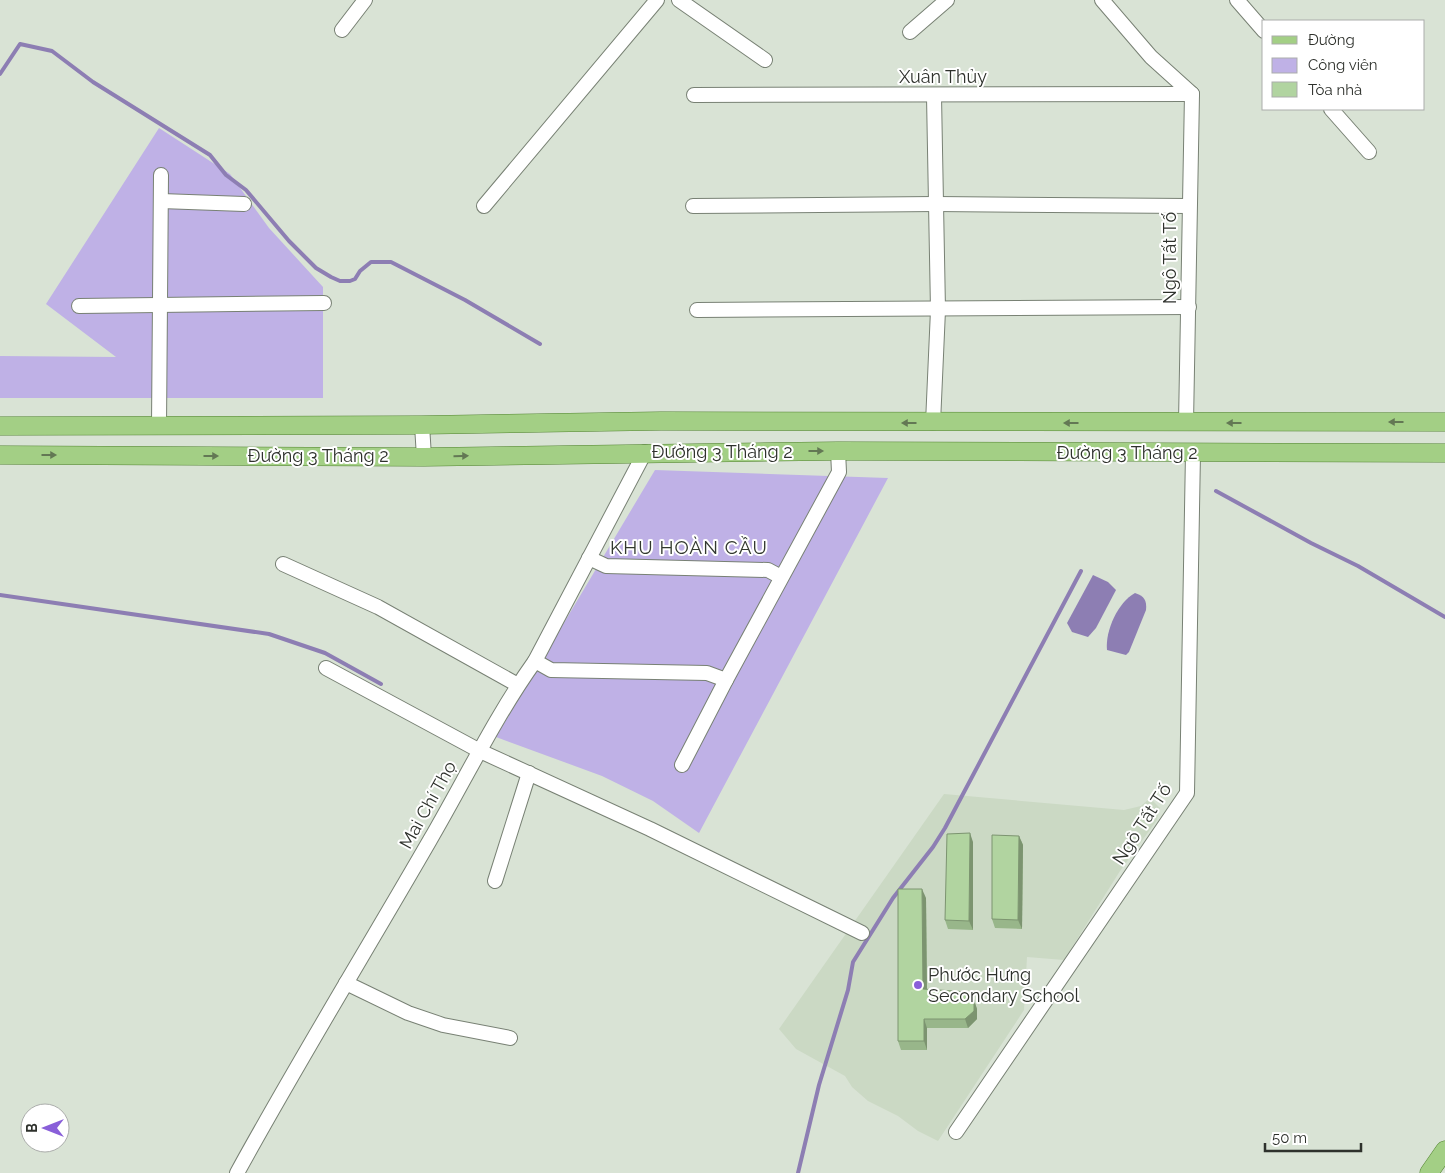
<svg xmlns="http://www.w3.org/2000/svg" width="1445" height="1173" font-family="Raleway,sans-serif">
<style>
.built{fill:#cbd9c4}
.green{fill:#bfb1e6}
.water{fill:#8d7eb3}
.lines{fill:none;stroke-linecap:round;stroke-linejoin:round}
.stream{stroke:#8d7eb3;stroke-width:4}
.minor-casing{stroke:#788174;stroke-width:16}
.major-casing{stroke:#528331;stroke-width:19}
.minor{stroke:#fff;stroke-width:14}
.major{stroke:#a3cf85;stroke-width:18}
.wall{fill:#98b68a}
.shaded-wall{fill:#7c9470}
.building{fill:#b1d4a0;stroke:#7c9470}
.oneway{fill:#637854}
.poi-dot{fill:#895fd9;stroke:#fff;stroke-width:2}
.labels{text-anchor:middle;stroke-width:4;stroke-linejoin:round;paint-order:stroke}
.street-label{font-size:18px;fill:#2e312c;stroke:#fff}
.poi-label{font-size:18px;fill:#2e312c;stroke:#fff;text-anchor:start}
.neighbourhood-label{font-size:19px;letter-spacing:1px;fill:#32392e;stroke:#fff}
</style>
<rect width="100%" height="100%" fill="#d9e3d5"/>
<path class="built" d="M944,794L1124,810L1141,806L1150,798L1160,808L1157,820L1120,871L1064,960L1027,957L1024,1010L938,1141L918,1131L898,1116L868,1101L852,1087L845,1076L796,1049L779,1029Z"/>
<g class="green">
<path d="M159,128L230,174L269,228L323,287V398H0V356L116,357L46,304Z"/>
<path d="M655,470L888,478L699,833L653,801L602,776L496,737Z"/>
</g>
<g class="water">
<path d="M1093,575L1108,582L1116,590L1096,628L1088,637L1072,632L1067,623Z"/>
<path d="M1135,593C1144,596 1147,600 1146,610L1129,652L1126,655L1107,650C1105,631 1118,602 1135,593Z"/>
</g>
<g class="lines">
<g class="stream">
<path d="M0,74L20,44L52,51L93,82L210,155L226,175L246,190L289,241L316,268L331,277L340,281H350L355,279L360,271L371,262H391L465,300L540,344"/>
<path d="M1216,491L1311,543L1358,566L1445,617"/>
<path d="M0,595L269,634L325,653L381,684"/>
<path d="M798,1173L819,1085L848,990L853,962L893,898L933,847L945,828L1081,571"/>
</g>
<g class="minor-casing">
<g id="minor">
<path d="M679,0L765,60"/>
<path d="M1102,0L1151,57L1192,94"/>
<path d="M1237,0L1264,31"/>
<path d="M342,30L365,0"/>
<path d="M910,32L947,0"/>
<path d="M694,95L1192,94"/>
<path d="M1331,109L1369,152"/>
<path d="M161,201L244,204"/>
<path d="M484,206L657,0"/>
<path d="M693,206L936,204L1189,206"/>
<path d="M79,306L324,303"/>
<path d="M697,310L1189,307"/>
<path d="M933,423L938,310L934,96"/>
<path d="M1186,423L1192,94"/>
<path d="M422,425L424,457"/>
<path d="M159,426L161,175"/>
<path d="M589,558L606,566L768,570L781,577"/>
<path d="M283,564L378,607L518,685"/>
<path d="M535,661L551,670L707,673L726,680"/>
<path d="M326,668L480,751L650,829L862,933"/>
<path d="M682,765L726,680L839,472L838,451"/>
<path d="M495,881L529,773"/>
<path d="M346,983L408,1013L443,1025L510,1038"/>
<path d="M956,1132L1187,793L1193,453"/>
<path d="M237,1173C299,1060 366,951 430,840C465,780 495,717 535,661L645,452"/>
</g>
</g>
<g class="major-casing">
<g id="major">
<path d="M0,426L422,425L661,421L1445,422"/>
<path d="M0,455L424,457L838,451L1445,453"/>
<path d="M1429,1173L1445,1150"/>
</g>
</g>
<use href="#minor" class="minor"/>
<use href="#major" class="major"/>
</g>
<g class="wall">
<path d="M1019,836L1023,845L1022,929L995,928L992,919Z"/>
<path d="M973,842V930L948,929L945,920Z"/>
<path d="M926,898L927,990L974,1000L977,1009V1019L968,1028H927V1050H901L898,1041Z"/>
</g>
<g class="shaded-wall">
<path d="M970,833L973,842V930L969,921Z"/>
<path d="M1019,836L1023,845L1022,929L1018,920Z"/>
<path d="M922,889L926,898L927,998L923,989Z"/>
<path d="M974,1000L977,1009V1019L968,1028L965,1019Z"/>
<path d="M924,1019L927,1028V1050L924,1041Z"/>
</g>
<g class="building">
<path d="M970,833L969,921L945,920L947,834Z"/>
<path d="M992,835L1019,836L1018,920L992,919Z"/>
<path d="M898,889H922L923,989L968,992L974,1000V1011L965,1019H924V1041H898Z"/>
</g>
<defs><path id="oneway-solid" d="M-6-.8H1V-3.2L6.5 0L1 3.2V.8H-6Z" transform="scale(1.25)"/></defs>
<g class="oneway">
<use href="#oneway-solid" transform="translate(1396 422) rotate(180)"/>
<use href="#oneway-solid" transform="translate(909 423) rotate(-180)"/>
<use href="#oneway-solid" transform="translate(1071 423) rotate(180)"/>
<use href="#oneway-solid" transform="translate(1234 423) rotate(180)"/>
<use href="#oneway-solid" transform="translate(816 451)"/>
<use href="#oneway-solid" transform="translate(49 455)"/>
<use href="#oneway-solid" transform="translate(211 456)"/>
<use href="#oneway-solid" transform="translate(461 456) rotate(-1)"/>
</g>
<circle class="poi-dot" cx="918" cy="985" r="5"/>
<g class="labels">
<g class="street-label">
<text x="943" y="83">Xuân Thủy</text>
<text transform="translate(1170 258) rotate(-90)" y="6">Ngô Tất Tố</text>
<text x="722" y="458">Đường 3 Tháng 2</text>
<text x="1127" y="459">Đường 3 Tháng 2</text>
<text x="318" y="462">Đường 3 Tháng 2</text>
<text transform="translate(428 805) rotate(-61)" y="6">Mai Chí Thọ</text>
<text transform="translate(1142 824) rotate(-57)" y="6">Ngô Tất Tố</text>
</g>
<g class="poi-label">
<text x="928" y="981">Phước Hưng<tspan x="928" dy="21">Secondary School</tspan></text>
</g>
<g class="neighbourhood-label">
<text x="689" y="554">KHU HOÀN CẦU</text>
</g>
</g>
<rect x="1262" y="20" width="162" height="90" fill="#ffffff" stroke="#abadab"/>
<rect x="1272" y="36" width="25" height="8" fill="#a3cf85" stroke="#abadab"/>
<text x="1308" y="45" font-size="15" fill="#2e312c">Đường</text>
<rect x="1272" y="58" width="25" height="15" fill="#bfb1e6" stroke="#abadab"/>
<text x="1308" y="70" font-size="15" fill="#2e312c">Công viên</text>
<rect x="1272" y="82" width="25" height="15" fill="#b1d4a0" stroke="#abadab"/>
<text x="1308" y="95" font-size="15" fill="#2e312c">Tòa nhà</text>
<g transform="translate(45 1128) rotate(270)"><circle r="24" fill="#ffffff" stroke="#abadab"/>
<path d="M0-4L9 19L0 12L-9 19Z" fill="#895fd9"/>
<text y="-8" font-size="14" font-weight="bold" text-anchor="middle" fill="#2e312c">B</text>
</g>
<path d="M1265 1143v8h96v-8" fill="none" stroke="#2e312c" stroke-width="2.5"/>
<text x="1272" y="1143" font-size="15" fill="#2e312c" stroke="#ffffff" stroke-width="4" paint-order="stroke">50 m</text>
</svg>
